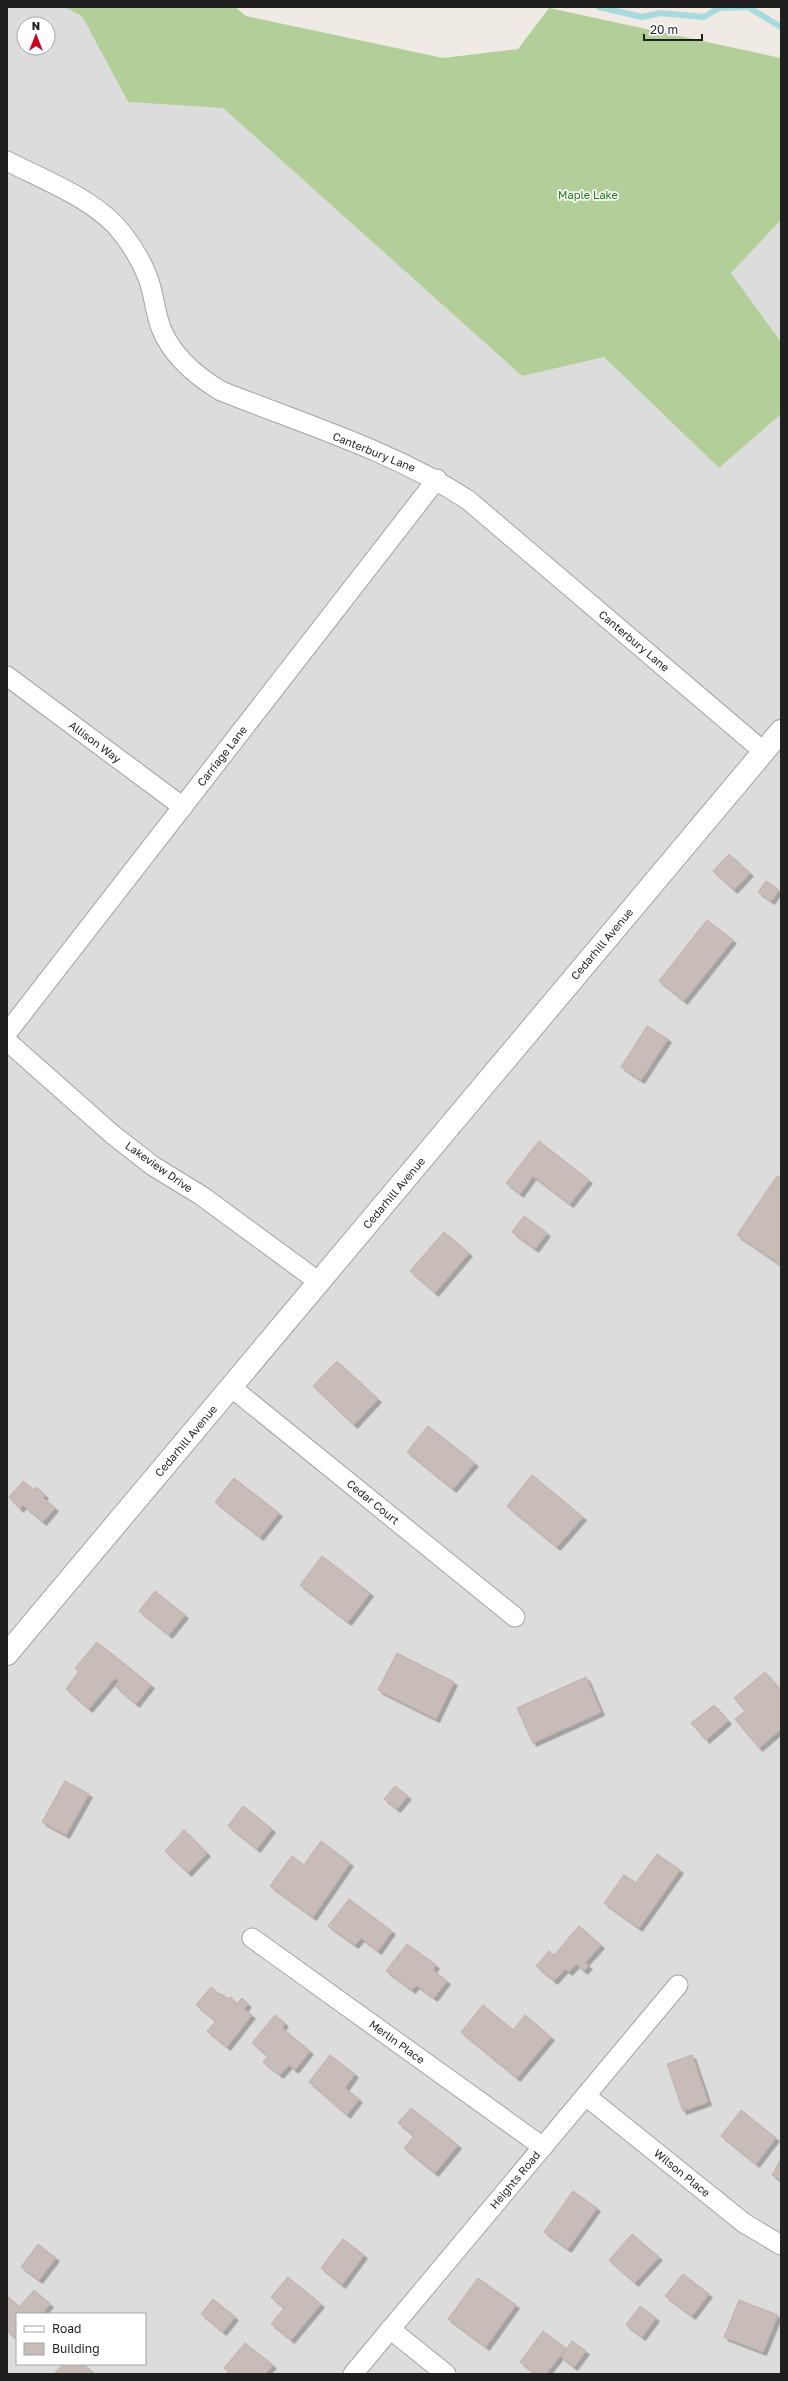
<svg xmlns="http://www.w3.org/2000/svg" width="788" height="2381" font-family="'Golos Text',sans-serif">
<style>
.residential{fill:#dddcdc;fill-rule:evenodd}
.forest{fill:#b2cf99}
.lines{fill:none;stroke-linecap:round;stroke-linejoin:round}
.stream{stroke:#a5dade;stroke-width:6}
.building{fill:#c7bcb8;stroke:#c2afa7;filter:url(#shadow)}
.minor-casing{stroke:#a3a3a3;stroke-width:21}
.tertiary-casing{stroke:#a3a3a3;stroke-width:24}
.minor{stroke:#fff;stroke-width:19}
.tertiary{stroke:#fff;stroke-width:22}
.labels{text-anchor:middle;stroke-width:3.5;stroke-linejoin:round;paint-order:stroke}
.park-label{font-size:11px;fill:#137f0b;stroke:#fff}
.street-label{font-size:11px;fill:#1f1f1f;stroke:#fff}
</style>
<defs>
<filter id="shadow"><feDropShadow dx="3.5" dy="3.5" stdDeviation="0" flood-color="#0004"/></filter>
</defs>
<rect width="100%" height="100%" fill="#f0eae5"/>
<g class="residential">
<path d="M7,7H64L82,16L128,102L223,108L522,376L604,357L719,468L781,414V2374H7ZM24,24H48V48H24ZM17,2314H145V2364H17Z"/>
<path d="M781,220V342L731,273Z"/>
</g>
<path class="forest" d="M64,7H235L246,16L443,58L518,49L549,8L781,58V220L731,273L781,342V414L719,468L604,357L522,376L223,108L128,102L82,16Z"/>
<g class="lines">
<path class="stream" d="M599,7L642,17L660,13L704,17L719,8L748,7L781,27"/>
</g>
<g class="building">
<path d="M729,854L750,873L734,890L713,871Z"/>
<path d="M766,881L779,890L771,901L758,892Z"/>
<path d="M707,920L733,940L684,1001L659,981Z"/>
<path d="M647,1026L668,1039L641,1080L621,1067Z"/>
<path d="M539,1141L589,1180L570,1204L533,1176L520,1194L506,1183Z"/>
<path d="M777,1176L781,1178V1265L737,1235Z"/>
<path d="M524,1216L547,1233L535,1249L512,1232Z"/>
<path d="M444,1232L469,1253L435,1293L410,1271Z"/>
<path d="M337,1361L378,1399L354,1425L313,1386Z"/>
<path d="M428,1426L475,1463L453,1489L407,1452Z"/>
<path d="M532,1475L583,1517L557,1547L507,1506Z"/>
<path d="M234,1478L279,1513L260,1537L215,1502Z"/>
<path d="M23,1481L34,1490L36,1487L45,1495L43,1498L55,1508L43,1522L23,1505L20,1509L9,1497Z"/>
<path d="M322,1556L370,1593L348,1622L300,1585Z"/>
<path d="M155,1591L185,1615L169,1635L139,1611Z"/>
<path d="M97,1642L151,1685L136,1704L116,1687L120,1683L115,1678L89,1709L66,1689L79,1671L75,1668Z"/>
<path d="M397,1653L454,1682L436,1719L378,1690Z"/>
<path d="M765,1672L781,1691V1729L759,1748L735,1719L745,1711L734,1698Z"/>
<path d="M586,1677L601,1712L533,1743L517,1708Z"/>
<path d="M714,1705L728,1721L706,1740L691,1723Z"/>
<path d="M65,1781L89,1794L66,1835L42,1822Z"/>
<path d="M395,1786L408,1796L397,1809L384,1799Z"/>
<path d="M243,1806L272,1829L257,1849L228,1826Z"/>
<path d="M184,1830L207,1853L188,1873L165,1851Z"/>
<path d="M321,1841L350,1863L313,1917L270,1886L292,1856L304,1865Z"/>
<path d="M657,1854L680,1870L639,1928L604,1903L624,1875L636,1883Z"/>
<path d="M349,1899L392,1931L378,1951L361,1938L355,1945L328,1926Z"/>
<path d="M579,1926L601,1945L585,1963L589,1966L584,1971L576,1964L569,1972L565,1969L554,1981L536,1966L549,1951L554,1955Z"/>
<path d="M407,1944L436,1965L433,1970L447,1981L434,1998L416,1985L412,1990L386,1971Z"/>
<path d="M211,1987L219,1994L220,1993L228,1999L230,1997L237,2003L242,1998L248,2004L244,2009L252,2015L227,2047L207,2031L216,2021L196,2005Z"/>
<path d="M483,2005L513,2030L525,2015L551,2037L517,2078L461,2032Z"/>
<path d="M275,2015L285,2023L282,2028L310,2051L295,2070L289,2065L280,2075L263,2062L268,2056L252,2043Z"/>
<path d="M330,2055L355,2074L345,2088L359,2099L347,2115L309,2082Z"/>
<path d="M692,2055L708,2102L683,2111L667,2064Z"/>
<path d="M411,2108L458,2145L435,2173L404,2148L414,2136L398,2123Z"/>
<path d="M741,2110L776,2138L756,2164L721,2136Z"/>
<path d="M781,2159V2180L772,2175Z"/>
<path d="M573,2191L597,2208L568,2249L544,2232Z"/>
<path d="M632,2234L659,2257L635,2283L609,2260Z"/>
<path d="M343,2239L364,2255L342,2285L321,2268Z"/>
<path d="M38,2244L56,2258L39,2280L21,2267Z"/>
<path d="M683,2274L709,2294L692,2316L665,2296Z"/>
<path d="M288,2277L321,2304L291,2340L271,2324L284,2308L271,2297Z"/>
<path d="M478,2278L516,2305L486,2347L448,2319Z"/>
<path d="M34,2290L50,2304L42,2314H17V2339L7,2331V2299L9,2297L19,2307Z"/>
<path d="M213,2299L235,2317L223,2332L201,2314Z"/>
<path d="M739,2300L778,2315L763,2352L724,2337Z"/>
<path d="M640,2306L656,2318L642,2337L626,2325Z"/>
<path d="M543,2331L566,2348L546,2374H536L520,2362Z"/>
<path d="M572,2341L586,2351L574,2367L561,2357Z"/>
<path d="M245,2343L273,2365L265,2374H231L224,2368Z"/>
<path d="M63,2364H83L95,2374H54Z"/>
</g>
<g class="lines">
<g class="minor-casing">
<g id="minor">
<path d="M7,161C44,180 97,200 122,233C133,247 142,262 148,278C154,294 155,312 161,328C172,356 196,376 221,391C304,424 393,451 468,500L763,751"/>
<path d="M7,676L183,807"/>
<path d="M7,1033L437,479"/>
<path d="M7,1041L112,1134L153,1166L202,1196L319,1282"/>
<path d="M231,1387L515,1617"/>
<path d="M252,1938L543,2147"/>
<path d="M586,2096L744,2223L781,2245"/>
<path d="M390,2329L446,2374"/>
<path d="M353,2374L678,1985"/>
</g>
</g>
<g class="tertiary-casing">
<path id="tertiary" d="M7,1654L781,731"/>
</g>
<use href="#minor" class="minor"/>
<use href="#tertiary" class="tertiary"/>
</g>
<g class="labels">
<g class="park-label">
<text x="588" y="199">Maple Lake</text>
</g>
<g class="street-label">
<text transform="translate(374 452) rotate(22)" y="4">Canterbury Lane</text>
<text transform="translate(634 641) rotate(40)" y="4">Canterbury Lane</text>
<text transform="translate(95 742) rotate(37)" y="4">Allison Way</text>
<text transform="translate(222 756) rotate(-52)" y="4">Carriage Lane</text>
<text transform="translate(602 944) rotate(-50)" y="4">Cedarhill Avenue</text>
<text transform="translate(159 1167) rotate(35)" y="4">Lakeview Drive</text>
<text transform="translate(394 1193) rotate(-50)" y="4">Cedarhill Avenue</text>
<text transform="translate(186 1441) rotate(-50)" y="4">Cedarhill Avenue</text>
<text transform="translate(373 1502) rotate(39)" y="4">Cedar Court</text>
<text transform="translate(397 2042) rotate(36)" y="4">Merlin Place</text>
<text transform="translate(682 2173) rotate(39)" y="4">Wilson Place</text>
<text transform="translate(515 2180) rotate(-50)" y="4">Heights Road</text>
</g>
</g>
<rect width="788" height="2381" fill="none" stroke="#1f1f1f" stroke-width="16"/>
<rect x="16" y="2313" width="130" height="52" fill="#ffffff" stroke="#a5a5a5"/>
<rect x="24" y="2326" width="20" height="6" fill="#ffffff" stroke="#a5a5a5"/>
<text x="52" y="2333" font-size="12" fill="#1f1f1f">Road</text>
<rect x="24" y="2343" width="20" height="12" fill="#c7bcb8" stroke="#a5a5a5"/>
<text x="52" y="2353" font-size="12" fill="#1f1f1f">Building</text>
<g transform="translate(36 36)"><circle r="19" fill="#ffffff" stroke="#a5a5a5"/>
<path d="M0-3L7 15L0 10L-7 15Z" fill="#ce0020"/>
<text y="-6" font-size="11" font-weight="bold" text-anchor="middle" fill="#1f1f1f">N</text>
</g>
<path d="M644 34v6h58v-6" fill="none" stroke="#1f1f1f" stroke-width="2"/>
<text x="650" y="34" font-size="12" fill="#1f1f1f" stroke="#ffffff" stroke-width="3" paint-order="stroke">20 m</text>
</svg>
